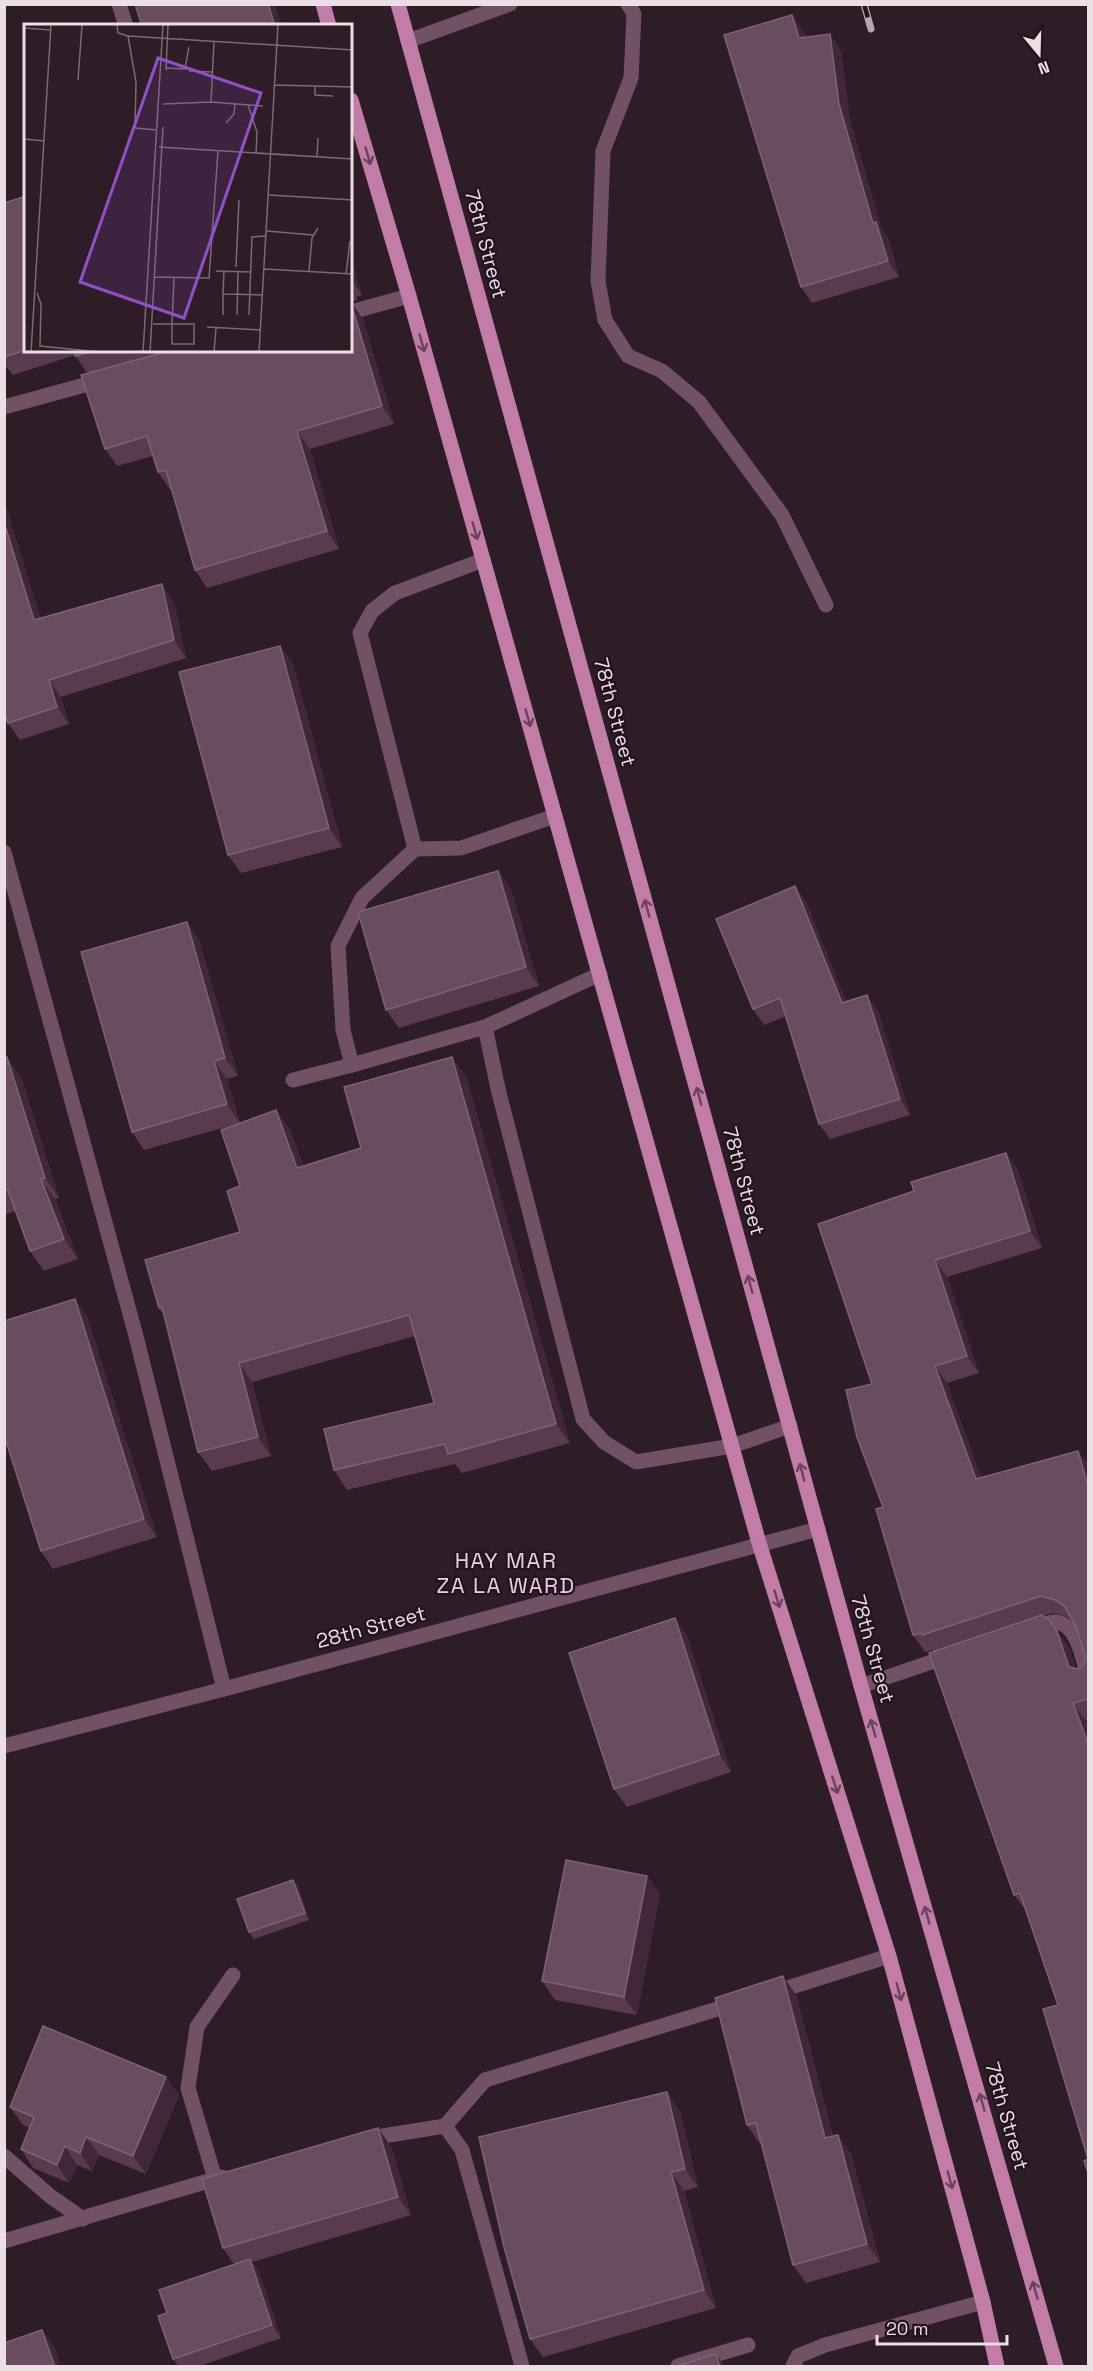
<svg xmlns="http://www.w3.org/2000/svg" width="1093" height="2371" font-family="'Space Grotesk',sans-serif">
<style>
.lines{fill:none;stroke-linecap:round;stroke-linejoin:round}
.lane{stroke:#725165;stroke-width:15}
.street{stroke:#725165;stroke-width:15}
.primary{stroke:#c17da8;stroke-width:15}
.rail-casing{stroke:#b6a8b0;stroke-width:7}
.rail{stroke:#24131e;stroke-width:4.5;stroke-dasharray:14;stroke-linecap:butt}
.wall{fill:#5a3a4e;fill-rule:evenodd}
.shaded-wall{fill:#422738}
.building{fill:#6a4c5f;stroke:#7e6374;stroke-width:1.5}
.oneway{stroke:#6b435c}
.labels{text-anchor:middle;stroke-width:4.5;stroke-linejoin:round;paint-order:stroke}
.street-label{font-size:20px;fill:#ebdee5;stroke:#24131e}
.quarter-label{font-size:22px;letter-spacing:1.5px;fill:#ebd1e0;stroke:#24131e}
.inset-road{fill:none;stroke:#7a6a73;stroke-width:1.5}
.view{fill:#9150c7;fill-opacity:0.15;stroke:#9150c7;stroke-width:3}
.inset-edge{fill:none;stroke:#ebdee5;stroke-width:3}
</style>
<rect width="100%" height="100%" fill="#2e1c27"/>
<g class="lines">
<g class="lane">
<path d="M628,4L634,14L631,78L603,151L598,281L605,320L628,356L662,371L699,402L782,515L826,605"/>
<path d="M408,41L510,4"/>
<path d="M483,560L395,593L372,611L360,633L415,849L461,848L555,816"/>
<path d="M415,849L362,898L338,946L343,1030L352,1065L485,1027"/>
<path d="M600,974L485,1027L499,1093L583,1419L604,1442L636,1462L732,1446L790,1426"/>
<path d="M293,1080L352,1065"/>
</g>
<g class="street">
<path d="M119,4L126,26"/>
<path d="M351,312L409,296"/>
<path d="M4,407L103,380"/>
<path d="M4,852L136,1336L224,1689"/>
<path d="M1032,1629C1038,1627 1048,1622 1055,1622C1078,1623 1083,1661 1088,1677"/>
<path d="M861,1686L949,1656"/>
<path d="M4,1746L224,1689L818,1529"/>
<path d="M772,1993L889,1956"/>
<path d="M445,2126L485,2080L737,2003"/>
<path d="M364,2139L445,2126L462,2150L522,2366"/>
<path d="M4,2156L50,2196L83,2219"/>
<path d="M215,2179L188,2088L197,2027L233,1975"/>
<path d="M4,2241L222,2177"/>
<path d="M678,2366L748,2345"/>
<path d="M793,2366L798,2356L825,2345L983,2302"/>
</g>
<g class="primary">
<path d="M323,4L329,26"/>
<path d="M398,4L861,1686L1056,2366"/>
<path d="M351,100L409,296L759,1543L889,1956L983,2302L997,2366"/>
</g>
<g class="rail-casing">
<path id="rail" d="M864,4L871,29"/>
</g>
<use href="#rail" class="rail"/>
</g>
<g class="wall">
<path d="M803,31L805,37L841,50L850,120L882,230L888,238L899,277L812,303L801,287Z"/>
<path d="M23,197L26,201V351H351V258L362,295L356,297L357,300L351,302L363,319L394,424L310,449L339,549L207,588L195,570L171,490H170L158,472L153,456L117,466L105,449L87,373L75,355L13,375L4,364V203Z"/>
<path d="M174,602L186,658L61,697L69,724L20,740L8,723L41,618Z"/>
<path d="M280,646L293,664L342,847L241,873L228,855Z"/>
<path d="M498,871L511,889L539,986L399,1028L386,1010Z"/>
<path d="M795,886L806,902L846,1002L878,1011L910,1115L830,1139L819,1124L786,1016L764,1025L753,1009Z"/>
<path d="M187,922L199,940L238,1076L227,1079L240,1123L144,1150L132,1132Z"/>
<path d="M4,1058L21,1077L59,1198L55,1199L78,1259L44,1271L30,1251L16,1211L4,1215Z"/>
<path d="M466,1076L570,1443L462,1473L455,1464L347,1490L334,1470L434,1403L415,1336L252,1382L271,1456L212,1471L198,1452L164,1315L159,1308L240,1232V1186L290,1129L303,1166L361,1148Z"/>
<path d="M1006,1153L1018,1170L1042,1248L947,1277L979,1373L947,1383L981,1478L1078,1451L1089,1466V1720H1085L1089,1729V2176L1088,2159L1058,2005L1027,1912L1014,1895L934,1651L933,1650L925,1652L913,1635L883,1507L872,1384L914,1191ZM1053,1613L1067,1617L1075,1624L1086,1658L1083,1666L1078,1669H1076L1069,1648L1062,1638L1043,1616Z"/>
<path d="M75,1299L87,1317L157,1537L53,1569L41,1551Z"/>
<path d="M675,1618L687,1636L731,1772L627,1807L614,1789Z"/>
<path d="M647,1876L660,1894L637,2015L555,2000L542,1981Z"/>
<path d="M298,1886L309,1920L254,1939L249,1932Z"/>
<path d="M783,1976L796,1995L833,2136L851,2153L880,2262L806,2283L793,2265L761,2143L760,2144L747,2125Z"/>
<path d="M179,2095L146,2174L99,2155L92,2171L77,2165L69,2183L33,2168L21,2149L30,2128L23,2125L10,2107Z"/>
<path d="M680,2111L698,2187L684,2191L716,2308L543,2357L530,2339Z"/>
<path d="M391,2146L411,2215L252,2262L259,2272L281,2338L197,2367H179L173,2359L167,2313L234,2264L223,2248Z"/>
</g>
<g class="shaded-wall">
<path d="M268,4H275L282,26H275Z"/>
<path d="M792,15L803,31L810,54L799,38Z"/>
<path d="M830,34L841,50L850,120L882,230L888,238L899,277L888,261L873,223L839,104Z"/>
<path d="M351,258L362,295L351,279Z"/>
<path d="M351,302L363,319L394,424L382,406Z"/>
<path d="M297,431L310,449L339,549L327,531Z"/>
<path d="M4,499L47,638L34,620L4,522Z"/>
<path d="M162,584L174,602L186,658L174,640Z"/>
<path d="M280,646L293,664L342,847L329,828Z"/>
<path d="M49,680L61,697L69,724L57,707Z"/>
<path d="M498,871L511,889L539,986L526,967Z"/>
<path d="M795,886L806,902L853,1019L842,1003Z"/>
<path d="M187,922L199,940L238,1076L225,1058Z"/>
<path d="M867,995L878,1011L910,1115L900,1099Z"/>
<path d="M7,1057L21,1077L59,1198L45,1178Z"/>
<path d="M452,1057L466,1076L570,1443L556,1424Z"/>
<path d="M214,1061L227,1079L240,1123L227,1104Z"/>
<path d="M276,1110L290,1129L311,1188L297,1168Z"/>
<path d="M1006,1153L1018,1170L1042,1248L1030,1231Z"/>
<path d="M41,1179L55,1199L78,1259L64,1239Z"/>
<path d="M935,1260L947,1277L979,1373L967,1356Z"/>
<path d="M75,1299L87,1317L157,1537L144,1519Z"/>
<path d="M239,1363L252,1382L271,1456L258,1437Z"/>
<path d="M935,1366L947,1383L988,1496L976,1479Z"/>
<path d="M1078,1451L1089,1466V1489Z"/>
<path d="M675,1618L687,1636L731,1772L719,1754Z"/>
<path d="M1050,1621L1069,1648L1081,1684L1069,1667Z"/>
<path d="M1073,1703L1085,1720L1089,1729V1746Z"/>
<path d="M647,1876L660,1894L637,2015L624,1997Z"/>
<path d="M293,1880L298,1886L309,1920L305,1913Z"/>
<path d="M783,1976L796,1995L838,2156L825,2138Z"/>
<path d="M166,2077L179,2095L146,2174L133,2156Z"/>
<path d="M667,2092L680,2111L698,2187L685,2169Z"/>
<path d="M378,2128L391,2146L411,2215L398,2197Z"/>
<path d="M838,2135L851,2153L880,2262L867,2244Z"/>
<path d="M86,2137L99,2155L92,2171L80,2153Z"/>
<path d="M65,2146L77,2165L69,2183L57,2165Z"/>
<path d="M671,2172L684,2191L716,2308L704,2290Z"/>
<path d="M250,2259L259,2272L281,2338L272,2325Z"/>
<path d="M42,2330L55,2348L61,2367H55Z"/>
<path d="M716,2354L725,2367H720Z"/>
</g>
<g class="building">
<path d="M135,4H268L275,26H142Z"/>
<path d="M792,15L799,38L830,34L839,104L873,223L876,222L888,261L801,287L724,35Z"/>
<path d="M23,197L26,205V350L4,357V203Z"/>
<path d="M351,303L382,406L297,431L327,531L195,570L166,470L158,472L147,436L105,449L81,375L169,351H351Z"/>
<path d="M74,351H95L75,356Z"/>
<path d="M4,522L34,620L162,584L174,640L49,680L57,707L8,723L4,712Z"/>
<path d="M280,646L329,828L228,855L179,672Z"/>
<path d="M498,871L526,967L386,1010L358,912Z"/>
<path d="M795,886L842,1003L867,995L900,1099L819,1124L780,998L753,1009L716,919Z"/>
<path d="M187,922L225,1058L214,1061L227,1104L132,1132L81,952Z"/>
<path d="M7,1057L45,1178L41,1179L64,1239L30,1251L8,1190H4V1058Z"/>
<path d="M452,1057L556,1424L448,1454L445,1444L334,1470L324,1429L434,1403L409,1315L239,1363L258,1437L198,1452L162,1307L159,1308L145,1260L240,1232L227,1191L240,1186L221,1130L276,1110L297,1168L361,1148L344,1087Z"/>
<path d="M1006,1153L1030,1231L935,1260L967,1356L935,1366L976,1479L1078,1451L1089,1489V1699L1073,1703L1089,1746V2176L1084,2161L1088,2159L1043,2009L1058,2005L1020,1893L1014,1895L929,1653L1042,1615L1050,1621L1057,1631L1069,1667L1078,1669L1083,1666L1086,1658L1075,1624L1064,1606L1055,1600L1041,1596L922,1635L921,1633L913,1635L876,1509L883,1507L857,1437L846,1390L872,1384L818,1224L914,1191L911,1182Z"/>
<path d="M75,1299L144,1519L41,1551L4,1435V1321Z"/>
<path d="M675,1618L719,1754L614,1789L569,1653Z"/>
<path d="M566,1860L647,1876L624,1997L542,1981Z"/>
<path d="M293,1880L305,1913L249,1932L237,1899Z"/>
<path d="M783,1976L825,2138L838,2135L867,2244L793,2265L756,2123L747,2125L715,1998Z"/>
<path d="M43,2026L166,2077L133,2156L86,2137L80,2153L65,2146L57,2165L21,2149L34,2117L10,2107Z"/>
<path d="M667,2092L685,2169L671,2172L704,2290L530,2339L504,2247L479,2137Z"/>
<path d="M378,2128L398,2197L223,2248L202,2179Z"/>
<path d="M250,2259L272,2325L173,2359L158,2316L167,2313L159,2290Z"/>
<path d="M42,2330L55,2367H4V2343Z"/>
<path d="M716,2354L720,2367H674Z"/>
</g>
<defs><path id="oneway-shaft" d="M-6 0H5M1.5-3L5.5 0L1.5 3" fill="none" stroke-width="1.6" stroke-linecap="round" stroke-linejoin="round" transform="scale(1.5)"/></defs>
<g class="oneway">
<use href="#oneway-shaft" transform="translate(368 156) rotate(74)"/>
<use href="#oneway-shaft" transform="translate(422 343) rotate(74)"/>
<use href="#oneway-shaft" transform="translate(475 531) rotate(74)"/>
<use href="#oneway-shaft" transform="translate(528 718) rotate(74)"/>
<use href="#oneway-shaft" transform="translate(647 908) rotate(-105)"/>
<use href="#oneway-shaft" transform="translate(699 1096) rotate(-105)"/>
<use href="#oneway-shaft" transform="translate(750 1284) rotate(-105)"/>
<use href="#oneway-shaft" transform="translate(802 1472) rotate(-105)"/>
<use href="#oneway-shaft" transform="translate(777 1599) rotate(73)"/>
<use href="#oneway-shaft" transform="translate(873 1728) rotate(-106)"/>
<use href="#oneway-shaft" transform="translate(835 1785) rotate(72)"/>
<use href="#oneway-shaft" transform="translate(927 1915) rotate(-106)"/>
<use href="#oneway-shaft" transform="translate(899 1992) rotate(75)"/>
<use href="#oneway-shaft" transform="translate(982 2102) rotate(-106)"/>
<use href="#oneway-shaft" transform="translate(950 2180) rotate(75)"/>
<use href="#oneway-shaft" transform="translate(1035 2290) rotate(-106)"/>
</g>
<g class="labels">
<g class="street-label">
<text transform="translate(486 244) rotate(75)" y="7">78th Street</text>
<text transform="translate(615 712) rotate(75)" y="7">78th Street</text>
<text transform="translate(744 1181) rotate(75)" y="7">78th Street</text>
<text transform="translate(371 1627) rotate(-15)" y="7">28th Street</text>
<text transform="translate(873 1649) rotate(74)" y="7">78th Street</text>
<text transform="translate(1007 2116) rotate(74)" y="7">78th Street</text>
</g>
<g class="quarter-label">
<text x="506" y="1568">HAY MAR<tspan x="506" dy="25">ZA LA WARD</tspan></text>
</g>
</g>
<g transform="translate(24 24)">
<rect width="328" height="328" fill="#2e1c27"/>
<path class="inset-road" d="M93,1L94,9L104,12L329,26M0,4L27,6M104,12L112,58L111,104L133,106M190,18L187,78L239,82M142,44L161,45L165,23M142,46L144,1M165,47L188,48M54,56L58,1M251,61L329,63M291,62V71L309,72M139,80L187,78M224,81L233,108L232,130M202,99L210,90L211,80M0,115L20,117M135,123L329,135M293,133L294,114M245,171L329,176M243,207L289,211M212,243L215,176M240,245L329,250M192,247L226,248M200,247L199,270L238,271M285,247L288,214L294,204M322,250L326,217M131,253L185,254L194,127M13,269L17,280L16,322L76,328M199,291V270M213,291L214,248M225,291L228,213L242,212M129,300H170V320H148V300L150,254M183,303L237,306M7,328L27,1M119,328L139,1M126,328L139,103M190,328L192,304M235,328L254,1"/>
<path class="view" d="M134,34L237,69L160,294L56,258Z"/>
<rect width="328" height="328" class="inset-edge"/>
</g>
<rect width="1093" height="2371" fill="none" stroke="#ebdee5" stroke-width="12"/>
<g transform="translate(1039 54) rotate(161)" stroke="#24131e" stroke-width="4.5" paint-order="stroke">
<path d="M0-4.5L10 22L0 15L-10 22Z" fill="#ebdee5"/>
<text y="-9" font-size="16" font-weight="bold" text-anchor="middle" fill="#ebdee5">N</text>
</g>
<path d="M877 2335v9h130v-9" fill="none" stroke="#ebdee5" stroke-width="3"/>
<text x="886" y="2335" font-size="18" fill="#ebdee5" stroke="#24131e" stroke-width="4.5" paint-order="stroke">20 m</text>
</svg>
